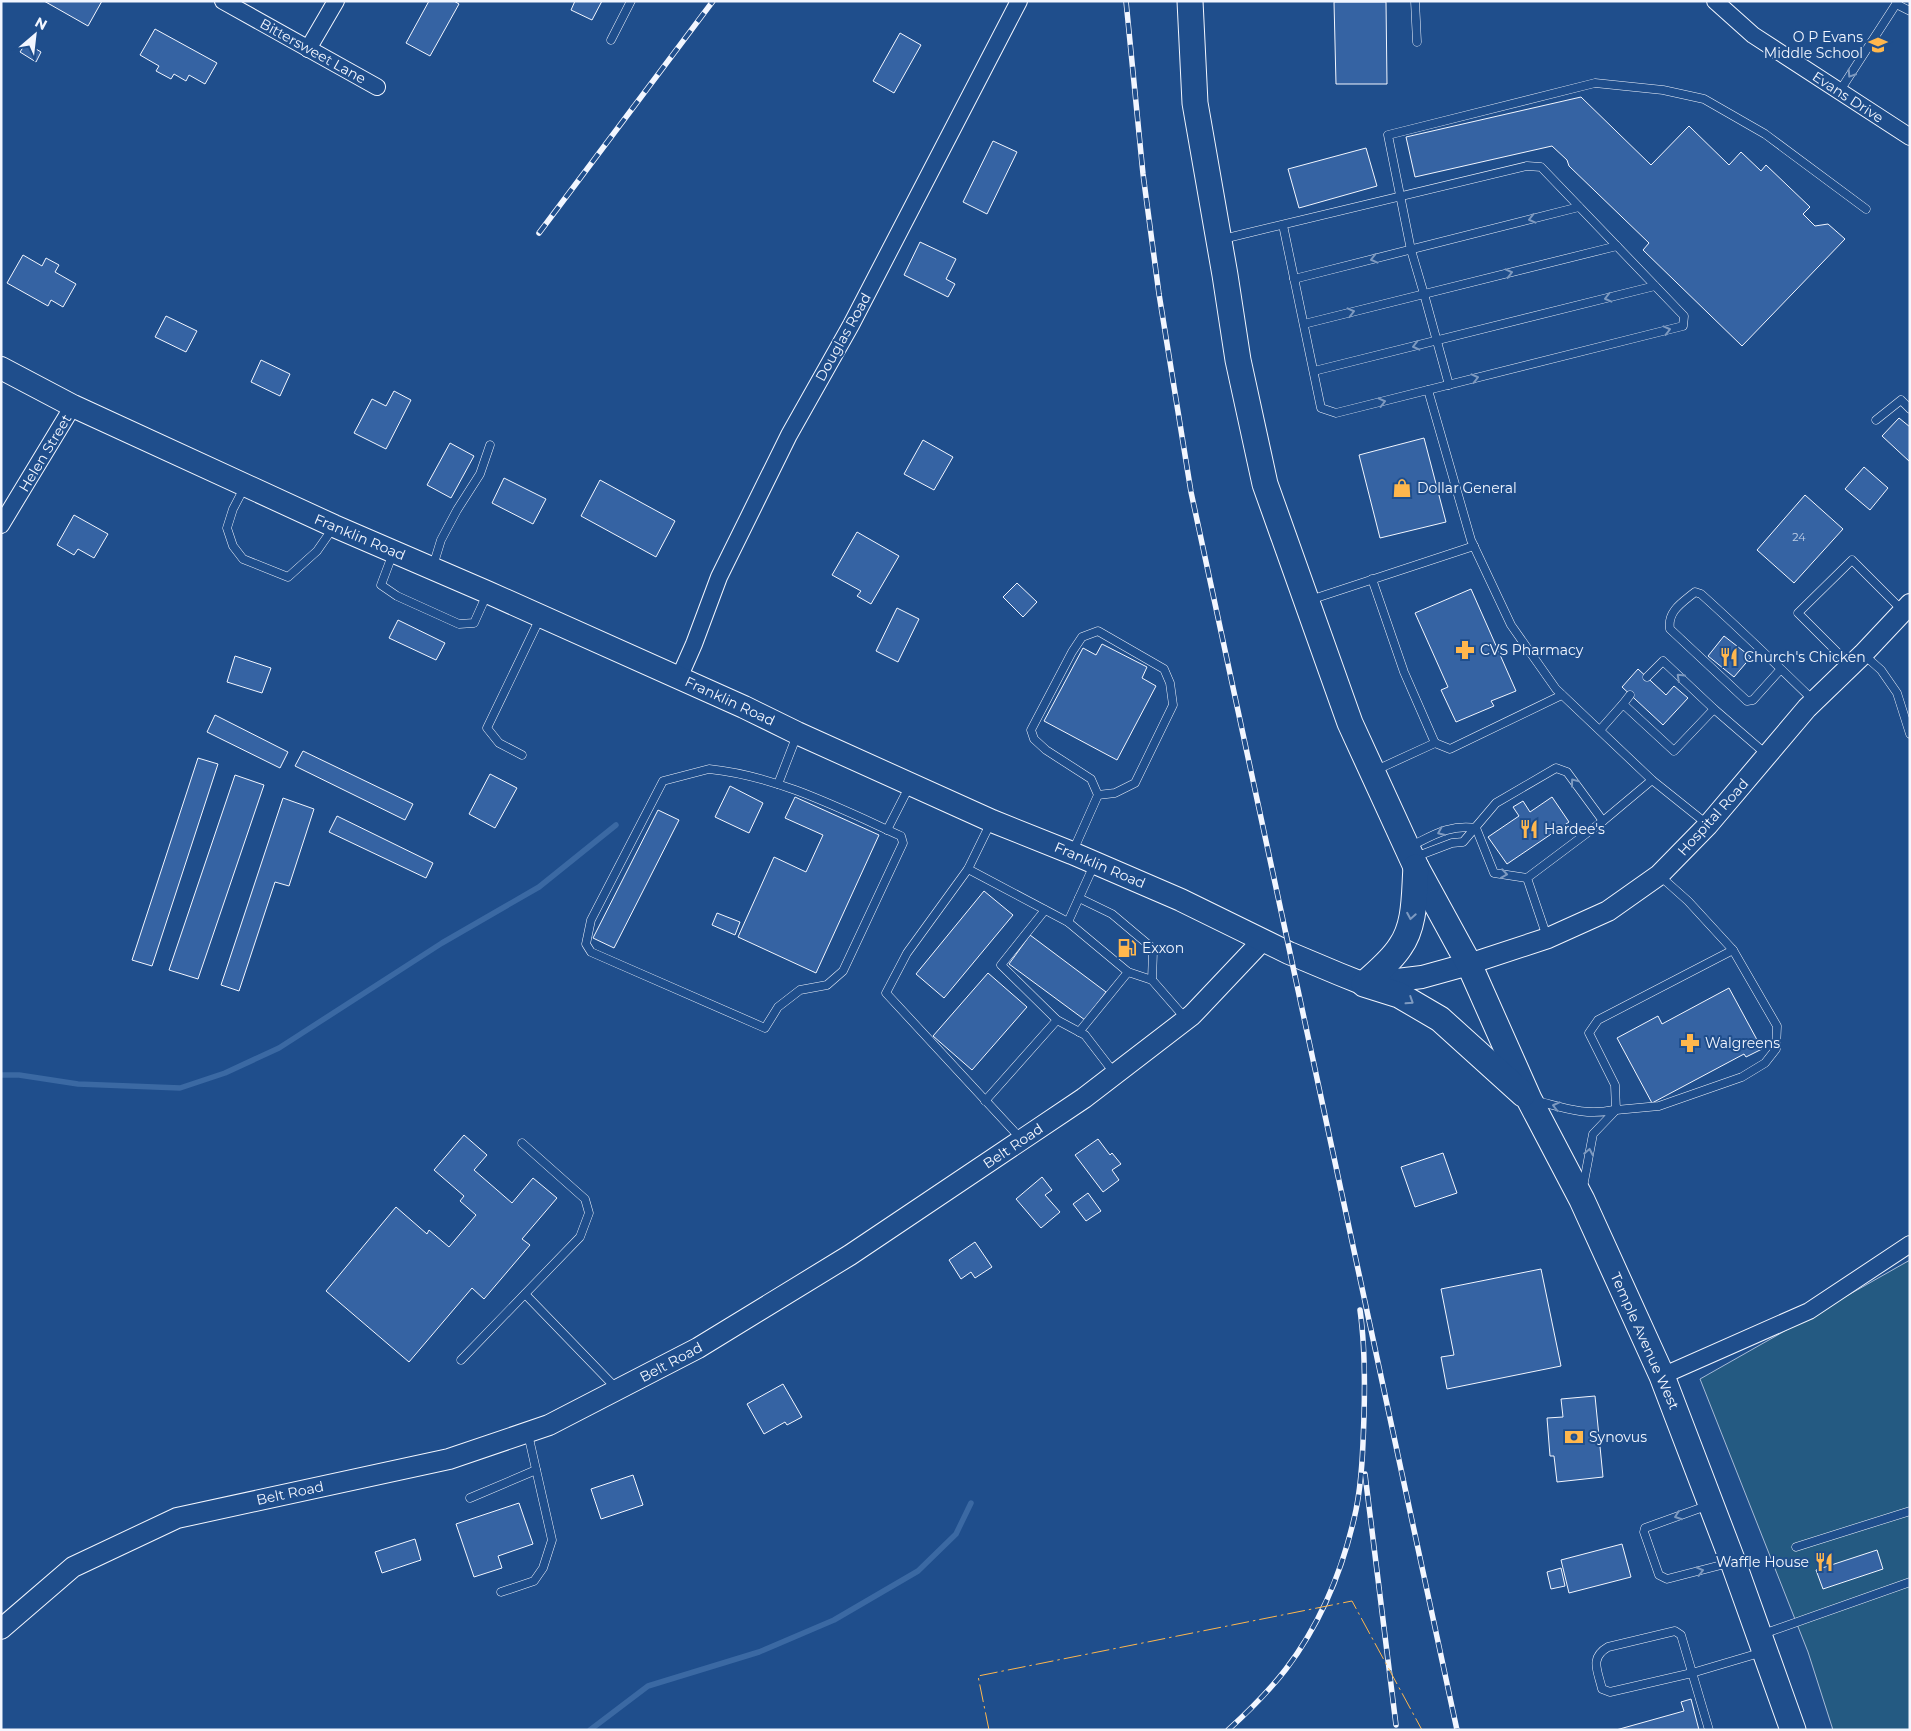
<svg xmlns="http://www.w3.org/2000/svg" width="1911" height="1731" font-family="Montserrat,sans-serif">
<style>
.green{fill:#245a82;stroke:#a8bbd7}
.lines{fill:none;stroke-linecap:round;stroke-linejoin:round}
.stream{stroke:#3b69a3;stroke-width:5.5}
.building{fill:#3563a3;stroke:#f2f6ff}
.service-casing{stroke:#f2f6ff;stroke-width:9}
.minor-casing{stroke:#f2f6ff;stroke-width:18}
.tertiary-casing{stroke:#f2f6ff;stroke-width:22}
.secondary-casing{stroke:#f2f6ff;stroke-width:24}
.primary-casing{stroke:#f2f6ff;stroke-width:27}
.service{stroke:#1f4e8c;stroke-width:8}
.minor{stroke:#1f4e8c;stroke-width:16}
.tertiary{stroke:#1f4e8c;stroke-width:20}
.secondary{stroke:#1f4e8c;stroke-width:22}
.primary{stroke:#1f4e8c;stroke-width:25}
.rail-casing{stroke:#f2f6ff;stroke-width:5.5}
.rail{stroke:#1f4e8c;stroke-width:4;stroke-dasharray:11;stroke-linecap:butt}
.power{stroke:#ffb74d;stroke-width:1;stroke-dasharray:18 4 2.5 4;stroke-linecap:butt}
.oneway{stroke:#7e9ac0}
.labels{text-anchor:middle;stroke-width:4;stroke-linejoin:round;paint-order:stroke}
.number-label{font-size:11px;fill:#c3d1e8}
.poi-label{font-size:14px;fill:#f2f6ff;stroke:#1f4e8c;text-anchor:start}
.street-label{font-size:14px;fill:#f2f6ff;stroke:#1f4e8c}
</style>
<rect width="100%" height="100%" fill="#1f4e8c"/>
<path class="green" d="M1910,1260V1730H1833L1808,1652L1700,1379Z"/>
<g class="lines">
<g class="stream">
<path d="M1,1075H19L78,1084L180,1088L225,1073L279,1048L442,943L539,887L616,825"/>
<path d="M590,1730L648,1686L759,1652L834,1620L918,1571L956,1534L971,1503"/>
</g>
</g>
<g class="building">
<path d="M44,1H102L88,26Z"/>
<path d="M429,1H454L459,4L430,56L406,43Z"/>
<path d="M575,1H602L592,20L571,10Z"/>
<path d="M1334,2H1386L1387,84H1336Z"/>
<path d="M155,29L217,63L205,84L189,75L186,81L174,74L171,79L156,71L159,66L140,55Z"/>
<path d="M900,33L921,45L894,93L873,81Z"/>
<path d="M26,43L41,52L36,62L20,52Z"/>
<path d="M1581,97L1651,165L1689,126L1729,165L1741,152L1761,171L1766,165L1810,207L1803,214L1815,226L1828,224L1845,239L1742,346L1643,250L1649,243L1569,166L1567,160L1552,146L1415,177L1406,137Z"/>
<path d="M993,141L1017,152L987,214L963,202Z"/>
<path d="M1366,148L1377,186L1299,208L1288,169Z"/>
<path d="M920,242L956,259L946,279L955,284L948,297L904,275Z"/>
<path d="M23,255L42,266L46,258L59,265L55,272L76,284L63,307L51,300L48,306L7,283Z"/>
<path d="M166,316L197,331L186,352L155,337Z"/>
<path d="M261,360L290,374L280,396L251,382Z"/>
<path d="M394,391L411,400L386,449L354,433L372,399L386,406Z"/>
<path d="M1899,418L1910,427V462L1882,436Z"/>
<path d="M1424,438L1446,522L1380,538L1359,455Z"/>
<path d="M923,440L953,457L934,490L904,474Z"/>
<path d="M450,443L474,456L451,498L427,485Z"/>
<path d="M1864,467L1888,488L1870,510L1845,489Z"/>
<path d="M504,478L546,499L533,524L492,503Z"/>
<path d="M600,480L675,521L656,557L581,516Z"/>
<path d="M1805,495L1843,529L1794,583L1757,550Z"/>
<path d="M74,515L108,534L94,558L78,549L74,555L57,545Z"/>
<path d="M857,532L899,556L871,604L857,596L861,591L832,575Z"/>
<path d="M1017,583L1037,602L1023,617L1003,597Z"/>
<path d="M1471,589L1516,691L1491,701L1494,706L1456,722L1441,690L1448,687L1415,613Z"/>
<path d="M897,608L919,619L898,662L876,651Z"/>
<path d="M398,620L445,643L436,660L389,638Z"/>
<path d="M1724,636L1751,657L1734,677L1708,656Z"/>
<path d="M1102,644L1147,667L1142,678L1156,686L1117,760L1044,721L1083,648L1096,655Z"/>
<path d="M235,656L271,668L262,693L227,682Z"/>
<path d="M1638,669L1666,695L1674,686L1688,698L1663,725L1622,687Z"/>
<path d="M215,715L288,752L280,768L207,732Z"/>
<path d="M303,751L413,804L405,820L295,766Z"/>
<path d="M198,758L218,764L152,966L132,960Z"/>
<path d="M490,774L517,788L495,828L469,814Z"/>
<path d="M235,775L264,785L198,979L169,970Z"/>
<path d="M730,786L763,803L749,833L715,817Z"/>
<path d="M795,797L879,835L816,973L738,937L774,857L806,872L823,835L785,818Z"/>
<path d="M1552,797L1569,822L1507,864L1488,837L1519,816L1513,807L1523,801L1530,812Z"/>
<path d="M283,798L314,809L289,886L275,882L239,991L221,985Z"/>
<path d="M658,810L679,820L614,948L593,938Z"/>
<path d="M337,816L433,863L426,878L329,832Z"/>
<path d="M984,891L1013,915L944,998L916,974Z"/>
<path d="M717,913L740,922L735,935L712,925Z"/>
<path d="M1030,935L1106,992L1085,1020L1009,964Z"/>
<path d="M988,973L1027,1007L972,1070L933,1036Z"/>
<path d="M1729,988L1762,1049L1746,1057L1744,1054L1652,1103L1617,1038L1658,1016L1662,1024Z"/>
<path d="M464,1135L487,1155L474,1170L512,1203L533,1178L557,1198L522,1239L530,1245L484,1299L472,1288L409,1362L326,1291L396,1207L427,1234L429,1230L449,1247L476,1215L460,1201L464,1196L434,1170Z"/>
<path d="M1098,1139L1110,1155L1112,1153L1121,1164L1112,1170L1119,1180L1103,1192L1075,1155Z"/>
<path d="M1443,1153L1457,1193L1415,1207L1401,1167Z"/>
<path d="M1042,1177L1052,1190L1045,1195L1060,1212L1041,1228L1016,1199Z"/>
<path d="M1088,1193L1101,1211L1086,1221L1073,1204Z"/>
<path d="M975,1242L992,1267L975,1278L971,1272L961,1279L949,1260Z"/>
<path d="M1541,1269L1561,1366L1447,1389L1441,1357L1454,1355L1441,1289Z"/>
<path d="M783,1384L802,1417L787,1425L785,1422L764,1434L747,1404Z"/>
<path d="M1595,1396L1603,1477L1557,1482L1554,1456H1550L1547,1418L1563,1417L1561,1399Z"/>
<path d="M633,1475L643,1505L601,1519L591,1489Z"/>
<path d="M519,1503L533,1544L498,1556L502,1568L474,1577L456,1524Z"/>
<path d="M415,1539L421,1560L382,1573L375,1552Z"/>
<path d="M1622,1544L1631,1577L1569,1593L1561,1560Z"/>
<path d="M1877,1550L1883,1569L1823,1589L1816,1570Z"/>
<path d="M1561,1568L1565,1586L1551,1589L1547,1572Z"/>
<path d="M1691,1699L1699,1730H1616L1684,1711L1681,1702Z"/>
</g>
<g class="lines">
<g class="service-casing">
<g id="service">
<path d="M1415,1L1417,42"/>
<path d="M1896,4L1910,11"/>
<path d="M611,40L631,1"/>
<path d="M1839,92L1898,1"/>
<path d="M1223,239L1527,166L1541,167L1684,316L1683,326L1336,413L1321,408L1283,225"/>
<path d="M1294,279L1579,207"/>
<path d="M1304,324L1617,246"/>
<path d="M1314,371L1655,286"/>
<path d="M1449,385L1424,294L1411,250L1388,135L1595,83L1663,90L1704,99L1765,134L1866,209"/>
<path d="M1428,390L1471,540L1511,625L1556,689L1652,780L1707,824"/>
<path d="M1876,420L1901,400L1910,409"/>
<path d="M245,486L233,509L227,528L233,546L243,559L288,577L317,551L333,528"/>
<path d="M393,553L381,585L397,596L459,624L474,623L487,594"/>
<path d="M433,566L441,540L457,510L480,474L490,445"/>
<path d="M1372,579L1404,672L1435,743"/>
<path d="M1310,600L1474,546"/>
<path d="M1863,654L1881,670L1897,693L1910,734"/>
<path d="M1850,665L1798,613L1852,560L1902,610"/>
<path d="M1781,669L1753,700L1747,701L1670,629C1667,611 1683,602 1695,592L1701,594C1739,628 1776,664 1813,700"/>
<path d="M1647,677L1663,661L1714,709"/>
<path d="M1623,704L1630,695"/>
<path d="M1600,730L1623,704L1674,751L1714,709L1766,754"/>
<path d="M522,755L499,743L487,728L540,618"/>
<path d="M709,769C777,776 839,808 901,836L903,843L843,971L827,985L800,990L778,1007L765,1028L591,952L586,944L591,920L663,781Z"/>
<path d="M1374,771L1435,743L1450,749L1562,695"/>
<path d="M778,784L797,735"/>
<path d="M991,822L968,869L907,953L886,993L1022,1140"/>
<path d="M1476,828L1494,873L1527,878"/>
<path d="M887,830L910,785"/>
<path d="M1409,847C1432,836 1449,824 1476,828"/>
<path d="M1073,851L1098,795L1115,793L1135,783L1173,705L1170,683L1164,669L1098,631L1082,637L1072,652L1031,730L1034,739L1046,750L1091,779L1098,795"/>
<path d="M1415,857L1452,843L1463,842L1496,803L1556,768L1567,772L1603,821"/>
<path d="M968,869L1068,922L1128,972L1152,980L1186,1019"/>
<path d="M1660,876L1688,901L1733,950"/>
<path d="M1079,898L1112,914L1150,946L1153,951L1152,980"/>
<path d="M1068,922L1094,865"/>
<path d="M1547,937L1527,878L1603,821L1652,780"/>
<path d="M1733,950L1777,1026L1776,1049L1765,1063L1742,1077L1659,1106L1616,1110L1615,1085L1589,1033L1598,1020Z"/>
<path d="M1057,1020L1085,1035L1115,1074"/>
<path d="M1079,1032L1128,972"/>
<path d="M985,1101L1057,1020L1001,965L1045,910"/>
<path d="M1537,1101C1565,1108 1585,1116 1614,1110"/>
<path d="M1583,1187L1593,1134L1616,1110"/>
<path d="M525,1294L616,1388"/>
<path d="M461,1360L580,1237L589,1213L585,1199L522,1143"/>
<path d="M470,1498L536,1470"/>
<path d="M1709,1505L1645,1528L1644,1532L1659,1575L1667,1579L1729,1563"/>
<path d="M1796,1547L1910,1511"/>
<path d="M501,1592L534,1581L543,1568L552,1540L528,1434"/>
<path d="M1763,1634L1910,1582"/>
<path d="M1709,1730L1681,1635L1675,1631L1608,1647C1589,1658 1598,1671 1602,1689L1610,1692L1692,1673L1763,1652"/>
</g>
</g>
<g class="minor-casing">
<g id="minor">
<path d="M223,1L377,87"/>
<path d="M1715,1L1753,35L1910,137"/>
<path d="M308,49L336,1"/>
<path d="M1,525L73,406"/>
<path d="M679,678L694,644L719,577L789,435L851,325L1019,1"/>
<path d="M1662,1376L1809,1311L1910,1244"/>
</g>
</g>
<g class="tertiary-casing">
<g id="tertiary">
<path d="M1469,964L1548,938L1608,911L1659,875L1708,825L1807,708L1863,654L1910,604"/>
<path d="M1,1629L73,1567L177,1518L449,1459L549,1425L698,1348L850,1255L1084,1098L1192,1015L1263,940"/>
</g>
</g>
<g class="secondary-casing">
<path id="secondary" d="M1,368L73,406L334,526L487,592L744,707L797,733L992,821L1072,853L1181,900L1289,953L1339,974L1364,984L1422,977L1469,964"/>
</g>
<g class="primary-casing">
<g id="primary">
<path d="M1190,1L1195,103L1225,275L1238,360L1265,484L1350,723L1416,867L1469,964L1529,1099L1582,1200L1662,1376L1733,1562L1793,1730"/>
<path d="M1416,867C1414,893 1416,925 1400,947C1391,961 1377,972 1364,984L1399,995L1440,1019L1523,1094"/>
</g>
</g>
<use href="#service" class="service"/>
<use href="#minor" class="minor"/>
<use href="#tertiary" class="tertiary"/>
<use href="#secondary" class="secondary"/>
<use href="#primary" class="primary"/>
<g class="rail-casing">
<g id="rail">
<path d="M1126,1L1143,174L1159,294L1191,492L1457,1730"/>
<path d="M539,233L713,1"/>
<path d="M1365,1474L1396,1725"/>
<path d="M1228,1730C1249,1711 1269,1691 1286,1669C1321,1623 1344,1566 1356,1510C1362,1480 1363,1447 1364,1416C1365,1380 1365,1345 1360,1310"/>
</g>
</g>
<use href="#rail" class="rail"/>
<path class="power" d="M989,1730L978,1676L1352,1601L1422,1730"/>
</g>
<defs><path id="oneway-chevron" d="M-2-3.5L2.5 0L-2 3.5" fill="none" stroke-width="1.6" stroke-linecap="round" stroke-linejoin="round" transform="scale(1.25)"/></defs>
<g class="oneway">
<use href="#oneway-chevron" transform="translate(1851 74) rotate(123)"/>
<use href="#oneway-chevron" transform="translate(1532 219) rotate(166)"/>
<use href="#oneway-chevron" transform="translate(1374 259) rotate(166)"/>
<use href="#oneway-chevron" transform="translate(1509 273) rotate(-14)"/>
<use href="#oneway-chevron" transform="translate(1608 298) rotate(166)"/>
<use href="#oneway-chevron" transform="translate(1351 312) rotate(-14)"/>
<use href="#oneway-chevron" transform="translate(1667 330) rotate(-14)"/>
<use href="#oneway-chevron" transform="translate(1416 346) rotate(166)"/>
<use href="#oneway-chevron" transform="translate(1475 378) rotate(-14)"/>
<use href="#oneway-chevron" transform="translate(1382 402) rotate(-14)"/>
<use href="#oneway-chevron" transform="translate(1680 677) rotate(-137)"/>
<use href="#oneway-chevron" transform="translate(1574 782) rotate(-127)"/>
<use href="#oneway-chevron" transform="translate(1441 832) rotate(157)"/>
<use href="#oneway-chevron" transform="translate(1504 874) rotate(8)"/>
<use href="#oneway-chevron" transform="translate(1411 916) rotate(100)"/>
<use href="#oneway-chevron" transform="translate(1410 1001) rotate(33)"/>
<use href="#oneway-chevron" transform="translate(1556 1106) rotate(-166)"/>
<use href="#oneway-chevron" transform="translate(1589 1152) rotate(-79)"/>
<use href="#oneway-chevron" transform="translate(1678 1516) rotate(160)"/>
<use href="#oneway-chevron" transform="translate(1700 1571) rotate(-14)"/>
</g>
<defs>
<g id="school-bare" transform="scale(1.5)"><path d="M0-5L7-2L0 1L-7-2ZM-4 1L0 2.5L4 1V4Q0 6-4 4Z" fill="#ffb74d" stroke="#1f4e8c" stroke-width="2.5" paint-order="stroke"/></g>
<g id="shop-bare" transform="scale(1.5)"><path d="M-5-2.5h2.3a2.7 3.5 0 0 1 5.4 0H5L5.5 6h-11ZM-1.5-2.5h3a1.5 2.3 0 0 0-3 0Z" fill="#ffb74d" stroke="#1f4e8c" stroke-width="2.5" paint-order="stroke"/></g>
<g id="pharmacy-bare" transform="scale(1.5)"><path d="M-2-6h4v4h4v4h-4v4h-4v-4h-4v-4h4Z" fill="#ffb74d" stroke="#1f4e8c" stroke-width="2.5" paint-order="stroke"/></g>
<g id="restaurant-bare" transform="scale(1.5)"><path d="M-5-6h1v4h1v-4h1v4h1v-4h1v5L-1.5 .5V6h-2V.5L-5-1ZM5-6V6H3V1.5H1.5Q1.5-4 5-6Z" fill="#ffb74d" stroke="#1f4e8c" stroke-width="2.5" paint-order="stroke"/></g>
<g id="fuel-bare" transform="scale(1.5)"><path d="M-5.5-6h7V0h2V4h1.3V-2.5L3-4.5l.8-.8L6-3V5H2.5V1h-1V6h-7ZM-4.2-4.7v3.2H.2V-4.7Z" fill="#ffb74d" stroke="#1f4e8c" stroke-width="2.5" paint-order="stroke"/></g>
<g id="bank-bare" transform="scale(1.5)"><path d="M-6-4H6V4H-6ZM0-2.3a2.3 2.3 0 1 0 0 4.6a2.3 2.3 0 1 0 0-4.6Z" fill="#ffb74d" stroke="#1f4e8c" stroke-width="2.5" paint-order="stroke"/></g>
</defs>
<g fill-rule="evenodd">
<use href="#school-bare" x="1878" y="45"/>
<use href="#shop-bare" x="1402" y="488"/>
<use href="#pharmacy-bare" x="1465" y="650"/>
<use href="#restaurant-bare" x="1729" y="657"/>
<use href="#restaurant-bare" x="1529" y="829"/>
<use href="#fuel-bare" x="1127" y="948"/>
<use href="#pharmacy-bare" x="1690" y="1043"/>
<use href="#bank-bare" x="1574" y="1437"/>
<use href="#restaurant-bare" x="1824" y="1562"/>
</g>
<g class="labels">
<g class="number-label">
<text x="1799" y="541">24</text>
</g>
<g class="poi-label">
<text x="1863" y="42" text-anchor="end">O P Evans<tspan x="1863" dy="16">Middle School</tspan></text>
<text x="1417" y="493">Dollar General</text>
<text x="1480" y="655">CVS Pharmacy</text>
<text x="1744" y="662">Church's Chicken</text>
<text x="1544" y="834">Hardee's</text>
<text x="1142" y="953">Exxon</text>
<text x="1705" y="1048">Walgreens</text>
<text x="1589" y="1442">Synovus</text>
<text x="1809" y="1567" text-anchor="end">Waffle House</text>
</g>
<g class="street-label">
<text transform="translate(313 51) rotate(29)" y="5">Bittersweet Lane</text>
<text transform="translate(1848 97) rotate(33)" y="5">Evans Drive</text>
<text transform="translate(843 337) rotate(-61)" y="5">Douglas Road</text>
<text transform="translate(45 453) rotate(-59)" y="5">Helen Street</text>
<text transform="translate(360 537) rotate(23)" y="5">Franklin Road</text>
<text transform="translate(730 701) rotate(25)" y="5">Franklin Road</text>
<text transform="translate(1713 817) rotate(-48)" y="5">Hospital Road</text>
<text transform="translate(1100 865) rotate(23)" y="5">Franklin Road</text>
<text transform="translate(1013 1146) rotate(-34)" y="5">Belt Road</text>
<text transform="translate(1645 1341) rotate(66)" y="5">Temple Avenue West</text>
<text transform="translate(671 1362) rotate(-28)" y="5">Belt Road</text>
<text transform="translate(290 1493) rotate(-12)" y="5">Belt Road</text>
</g>
</g>
<rect width="1911" height="1731" fill="none" stroke="#f2f6ff" stroke-width="5"/>
<g transform="translate(35 35) rotate(28)" stroke="#1f4e8c" stroke-width="4" paint-order="stroke">
<path d="M0-4L9 19L0 12L-9 19Z" fill="#f2f6ff"/>
<text y="-8" font-size="14" font-weight="bold" text-anchor="middle" fill="#f2f6ff">N</text>
</g>
</svg>
